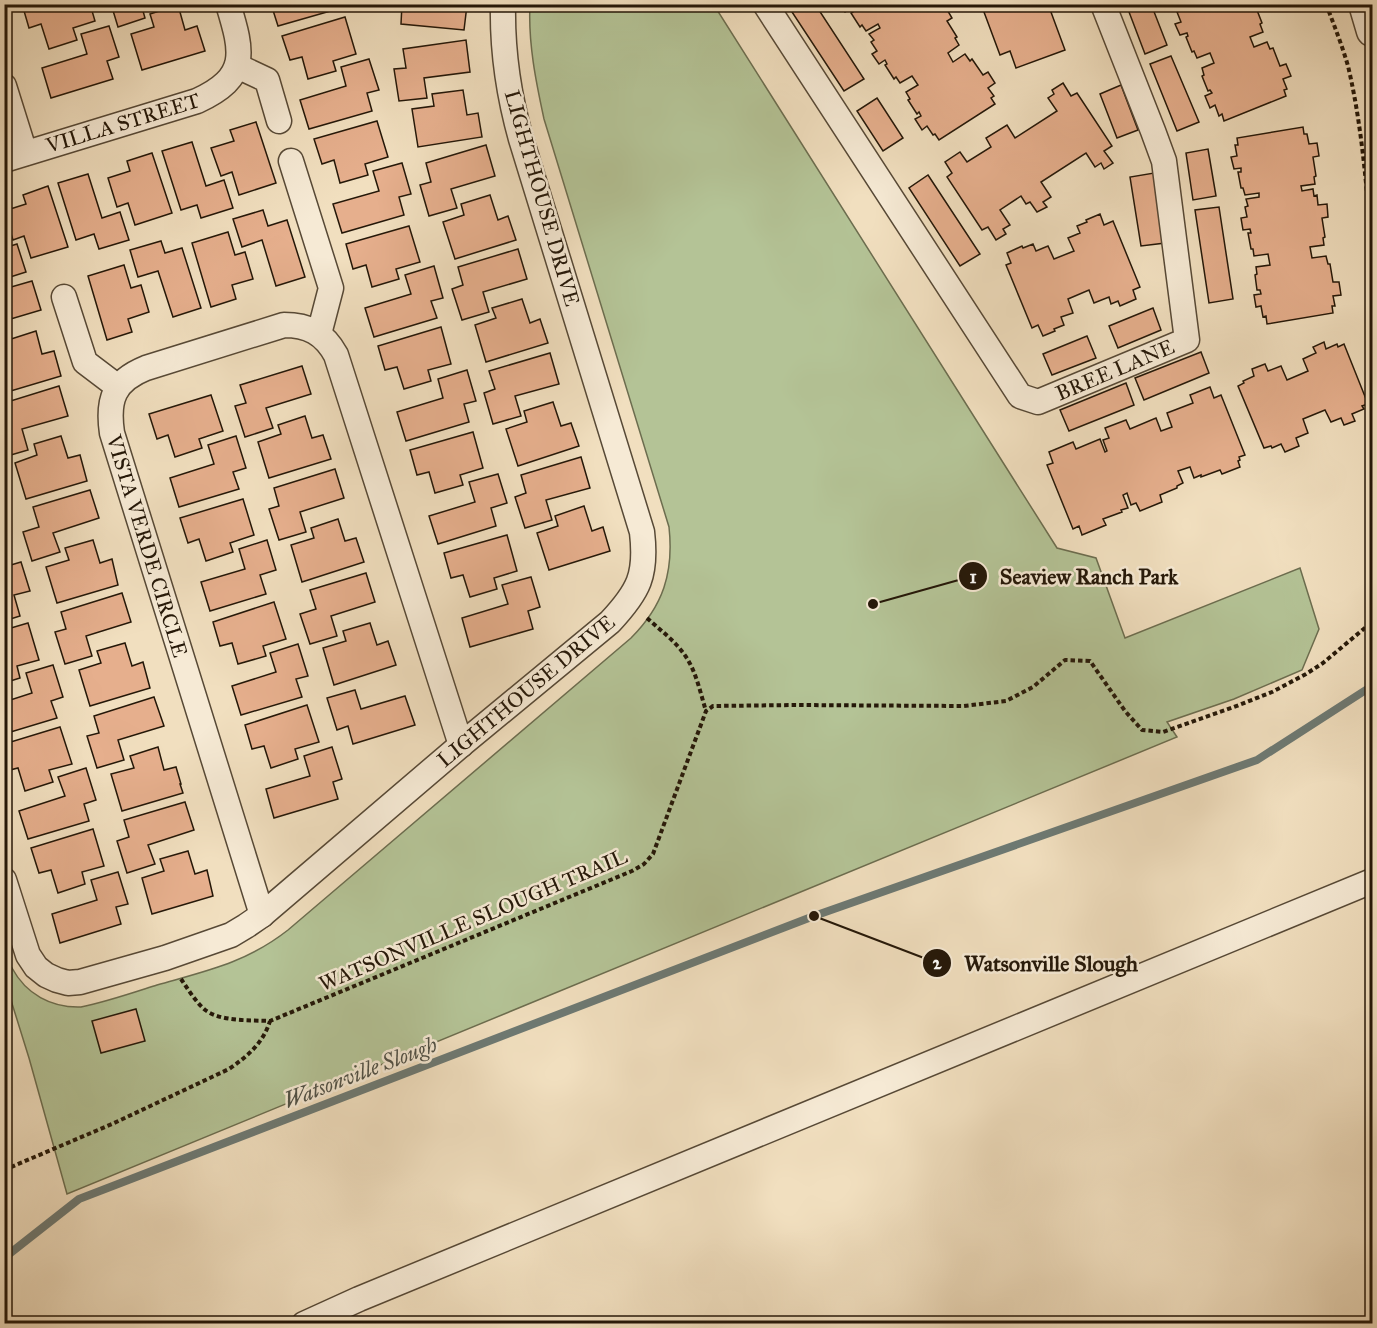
<svg xmlns="http://www.w3.org/2000/svg" width="1377" height="1328" font-family="'IM FELL Great Primer',serif">
<style>
.green{fill:#b4c396;stroke:#6c6d4f;stroke-width:1.5}
.lines{fill:none;stroke-linecap:round;stroke-linejoin:round}
.stream{stroke:#6d7973;stroke-width:8}
.building{fill:#e6af8d;stroke:#241708;stroke-width:1.5}
.minor-casing{stroke:#574936;stroke-width:27}
.tertiary-casing{stroke:#574936;stroke-width:33}
.path{stroke:#241708;stroke-width:4;stroke-dasharray:4.5 3;stroke-linecap:butt}
.minor{stroke:#f6ead5;stroke-width:24}
.tertiary{stroke:#f6ead5;stroke-width:30}
.labels{text-anchor:middle;stroke-width:5;stroke-linejoin:round;paint-order:stroke}
.street-label{font-size:21px;fill:#241708;stroke:#f6ead5}
.water-label{font-size:22px;font-style:italic;fill:#4f5046;stroke:#f6ead5}
.leader{fill:none;stroke:#241708;stroke-width:2}
.callout-dot{fill:#241708;stroke:#f6ead5;stroke-width:2}
.mark-label{font-size:18px;text-anchor:middle;font-weight:bold;fill:#fff}
.callout-label{font-size:22px;text-anchor:middle;font-weight:bold;fill:#241708;stroke:#f6ead5;stroke-width:5;stroke-linejoin:round;paint-order:stroke}
</style>
<rect width="100%" height="100%" fill="#f1dfbf"/>
<filter id="stains"><feTurbulence type="fractalNoise" baseFrequency=".00333" numOctaves="4"/><feColorMatrix values="0 0 0 0 .2 0 0 0 0 .09 0 0 0 0 .02 0 0 0 .5 -.17"/></filter>
<radialGradient id="worn" r=".72"><stop offset=".6" stop-color="#630" stop-opacity="0"/><stop offset="1" stop-color="#630" stop-opacity=".3"/></radialGradient>
<path class="green" d="M530,5H714L1057,548L1096,558L1125,638L1300,568L1319,629L1302,670L1234,699L1167,722L1177,737L67,1194L29,1058L5,981L4,971L12,968C26,994 51,1008 81,1007C106,1002 132,993 157,985C206,971 246,963 288,930L631,638C663,606 674,573 669,527L544,119C536,82 528,43 530,5Z"/>
<g class="lines">
<path class="stream" d="M4,1258L79,1199L814,916L1257,760L1372,686"/>
</g>
<g class="building">
<path d="M22,4H90L95,21L73,28L77,40L49,49L41,24L29,28Z"/>
<path d="M111,4H141L145,18L118,27Z"/>
<path d="M271,4H340L341,8L278,26Z"/>
<path d="M402,4L467,5L464,30L401,24Z"/>
<path d="M805,4H815L864,79L844,91L792,12Z"/>
<path d="M840,4H933L937,11L945,6L952,18L947,21L957,37L955,38L959,45L948,53L953,62L965,54L970,61L972,59L983,75L988,72L995,83L988,88L994,96L991,98L995,104L939,140L935,134L933,135L927,126L922,130L915,119L921,116L919,112L917,114L908,100L910,99L906,92L918,85L912,76L900,83L896,77L894,79L885,65L887,64L885,60L879,64L872,54L877,51L871,42L874,40L869,34L880,28L878,24L866,31L862,25L860,27L851,13L853,12L852,8L845,12Z"/>
<path d="M981,4H1048L1065,50L1016,68L1010,51L1000,55Z"/>
<path d="M1126,4H1151L1167,45L1145,54Z"/>
<path d="M1177,4H1257L1255,5L1262,23L1260,24L1263,32L1250,37L1254,47L1267,42L1270,49L1273,48L1280,66L1286,64L1291,76L1283,79L1287,89L1284,90L1286,96L1224,121L1222,114L1219,116L1215,105L1210,108L1205,96L1212,93L1210,90L1208,91L1202,76L1204,75L1202,68L1214,63L1210,53L1197,58L1194,51L1192,52L1186,37L1188,36L1187,33L1180,35L1175,24L1181,22L1177,12L1180,11Z"/>
<path d="M178,5L185,30L197,26L205,51L142,70L131,34L154,27L150,14Z"/>
<path d="M345,17L356,54L333,61L336,71L308,79L302,57L290,60L282,36Z"/>
<path d="M109,26L119,57L107,61L113,79L51,98L42,68L87,54L81,34Z"/>
<path d="M466,40L470,72L424,78L427,98L399,101L394,69L406,68L403,49Z"/>
<path d="M1171,56L1199,122L1177,131L1150,64Z"/>
<path d="M369,59L379,90L367,93L372,111L309,129L300,100L346,86L341,67Z"/>
<path d="M1063,83L1071,96L1077,93L1112,146L1104,151L1113,163L1104,169L1101,163L1095,167L1086,153L1041,182L1051,197L1043,202L1047,207L1037,212L1030,202L1026,204L1021,196L1000,210L1010,225L1003,229L1006,234L996,240L988,227L982,230L947,177L952,173L945,162L960,152L967,162L991,147L986,138L1007,125L1015,138L1057,111L1048,98L1054,94L1052,90Z"/>
<path d="M1121,85L1138,130L1117,138L1100,94Z"/>
<path d="M463,90L467,115L478,113L482,137L418,147L412,109L434,106L432,94Z"/>
<path d="M877,98L903,138L883,151L857,111Z"/>
<path d="M377,121L388,157L365,164L368,175L340,183L334,160L322,164L314,139Z"/>
<path d="M256,122L276,183L239,195L232,172L221,176L211,148L234,141L230,130Z"/>
<path d="M1303,127L1304,134H1307L1309,144L1317,143L1319,156L1313,157L1316,176L1314,177L1315,184L1301,186L1302,191L1313,189L1314,196L1317,195L1318,205L1327,204L1328,217L1322,218L1325,237L1323,238L1324,245L1310,247L1312,258L1326,256L1328,264H1330L1333,282H1339L1341,295L1333,296L1335,306H1332L1333,313L1267,324L1266,316L1263,317L1261,306L1256,307L1254,295L1261,294L1260,290H1257L1255,275L1257,274L1256,267L1270,265L1268,254L1254,256L1253,249H1251L1248,233H1251L1250,229L1243,230L1241,218L1247,217L1245,207L1248,206L1246,199L1259,197V193L1245,195L1243,188H1241L1238,172H1241V168L1234,169L1231,157L1237,156L1235,145H1238L1237,138Z"/>
<path d="M192,142L206,186L224,180L233,208L201,218L197,205L181,210L162,151Z"/>
<path d="M486,145L495,176L451,189L457,208L429,216L420,185L431,182L426,163Z"/>
<path d="M1208,149L1216,196L1193,200L1186,153Z"/>
<path d="M152,153L172,213L135,225L128,203L117,207L108,178L130,171L127,161Z"/>
<path d="M402,163L411,194L399,197L404,215L342,233L333,204L379,191L373,171Z"/>
<path d="M1154,173L1165,243L1141,246L1130,177Z"/>
<path d="M88,174L102,218L120,212L129,240L99,249L94,234L76,240L58,183Z"/>
<path d="M928,175L980,254L960,266L909,188Z"/>
<path d="M48,186L68,247L31,258L24,236L13,240L4,211L26,204L23,195Z"/>
<path d="M490,195L498,220L508,216L516,240L455,259L443,222L464,215L461,204Z"/>
<path d="M1219,207L1233,299L1209,303L1195,210Z"/>
<path d="M263,210L268,226L287,220L305,277L276,286L262,240L242,247L233,219Z"/>
<path d="M1100,214L1104,225L1113,221L1140,287L1133,290L1136,299L1120,306L1118,301L1111,304L1109,297L1094,303L1089,290L1068,299L1073,313L1061,317L1064,325L1054,329L1055,331L1043,336L1038,325L1032,328L1006,265L1011,263L1007,253L1022,246L1023,248L1033,244L1036,251L1048,246L1054,259L1074,251L1068,238L1080,233L1077,226L1087,222L1086,220Z"/>
<path d="M409,226L420,262L396,269L399,279L372,287L366,265L353,269L346,244Z"/>
<path d="M228,232L235,255L245,252L253,279L232,285L236,299L211,307L192,243Z"/>
<path d="M161,241L165,253L182,248L201,308L173,317L158,271L138,277L130,250Z"/>
<path d="M17,244L26,272L4,279V248Z"/>
<path d="M518,249L527,279L483,292L489,312L462,320L452,289L463,285L458,267Z"/>
<path d="M124,265L131,288L141,285L149,312L128,319L132,332L107,340L88,276Z"/>
<path d="M434,266L443,298L431,301L437,318L374,337L365,308L411,294L405,275Z"/>
<path d="M32,281L41,310L4,321V289Z"/>
<path d="M522,299L530,323L540,319L548,343L486,362L475,325L496,318L492,308Z"/>
<path d="M1153,308L1161,330L1118,348L1109,326Z"/>
<path d="M441,327L451,364L428,370L431,381L404,389L397,367L385,370L378,346Z"/>
<path d="M36,331L42,354L54,351L61,376L4,393V354L11,351L8,340Z"/>
<path d="M1087,336L1096,358L1052,375L1043,354Z"/>
<path d="M1324,342L1326,349L1337,344L1338,347L1344,344L1368,404L1362,406L1364,409L1352,414L1355,421L1344,425L1341,418L1331,422L1325,410L1303,419L1308,433L1296,438L1299,446L1285,452L1281,444L1272,448L1271,446L1264,448L1238,386L1244,383L1243,381L1254,376L1252,369L1265,364L1268,371L1281,366L1287,380L1308,371L1303,359L1316,353L1313,347Z"/>
<path d="M1201,352L1209,373L1144,400L1135,378Z"/>
<path d="M550,353L559,384L515,396L521,416L493,424L484,393L495,389L489,371Z"/>
<path d="M302,366L311,394L266,408L273,428L245,437L235,406L246,403L240,385Z"/>
<path d="M467,370L476,401L464,404L469,422L406,441L397,412L443,398L438,379Z"/>
<path d="M1126,383L1134,405L1069,431L1060,410Z"/>
<path d="M59,386L68,416L22,429L28,450L4,457V403Z"/>
<path d="M1210,387L1214,398L1221,395L1245,455L1239,457L1240,460L1238,461L1240,467L1222,474L1220,470L1201,477V475L1194,478L1190,467L1178,471L1183,483L1177,486V488L1160,495L1162,502L1140,511L1136,503L1131,505L1127,493L1123,495L1128,508L1121,510L1122,512L1103,519L1106,525L1082,535L1079,526L1073,529L1047,465L1053,463L1049,452L1073,442L1076,449L1100,439L1105,452L1107,451L1103,440L1109,438L1105,428L1126,420L1130,429L1156,418L1161,431L1172,427L1167,413L1193,403L1190,395Z"/>
<path d="M211,395L223,431L199,439L202,448L175,457L168,435L157,439L149,414Z"/>
<path d="M553,402L561,426L571,423L579,446L518,466L506,429L527,422L524,411Z"/>
<path d="M305,416L312,438L323,435L331,459L269,478L258,442L281,434L278,425Z"/>
<path d="M473,432L483,468L460,475L463,485L435,493L429,472L417,475L410,450Z"/>
<path d="M61,436L68,458L80,455L87,481L26,499L15,463L37,455L34,444Z"/>
<path d="M236,436L246,468L233,472L239,489L179,507L170,478L214,464L208,445Z"/>
<path d="M581,457L590,488L546,500L552,520L525,528L515,497L526,493L521,475Z"/>
<path d="M335,469L344,498L300,512L306,532L279,540L269,509L279,506L274,488Z"/>
<path d="M498,474L507,503L491,508L496,526L438,544L429,516L475,502L469,482Z"/>
<path d="M90,490L99,518L53,533L60,552L32,561L23,532L39,527L33,507Z"/>
<path d="M243,499L254,535L230,543L233,552L206,561L199,539L188,543L180,518Z"/>
<path d="M584,506L592,531L603,527L610,551L549,570L537,533L558,526L555,516Z"/>
<path d="M338,519L345,541L356,538L364,562L302,582L291,545L314,538L311,528Z"/>
<path d="M507,535L517,571L494,578L497,589L470,597L463,575L451,578L444,553Z"/>
<path d="M93,540L100,563L112,559L118,585L57,603L46,567L69,560L65,548Z"/>
<path d="M267,540L276,570L260,575L266,594L210,611L201,582L245,569L239,549Z"/>
<path d="M21,562L30,591L14,595L20,616L4,621V567Z"/>
<path d="M366,573L375,602L331,616L337,636L310,644L300,614L316,609L310,590Z"/>
<path d="M531,577L540,607L528,611L533,629L470,647L462,618L508,604L502,585Z"/>
<path d="M122,593L131,622L86,636L92,656L65,664L55,632L66,629L61,612Z"/>
<path d="M274,602L286,639L263,646L266,656L238,664L232,643L220,646L213,622Z"/>
<path d="M28,623L39,660L17,666L20,678L4,683V630Z"/>
<path d="M370,623L377,645L388,641L396,665L334,685L323,648L346,641L343,631Z"/>
<path d="M125,643L132,666L143,662L150,688L90,706L79,670L101,663L97,651Z"/>
<path d="M298,644L308,676L296,679L302,697L241,715L232,686L276,672L270,653Z"/>
<path d="M53,665L63,697L51,701L57,718L4,734V702L32,693L26,673Z"/>
<path d="M355,690L361,709L405,696L415,725L353,744L348,726L337,730L327,698Z"/>
<path d="M154,697L164,726L118,740L124,760L97,768L87,736L99,733L94,716Z"/>
<path d="M307,705L319,742L295,749L298,759L271,768L264,746L252,749L245,725Z"/>
<path d="M60,727L72,764L49,770L53,782L25,791L18,768L6,771L4,765V744Z"/>
<path d="M158,747L164,770L176,767L181,784H180L183,793L122,811L111,774L134,768L130,756Z"/>
<path d="M332,747L342,779L333,782L338,799L274,818L266,789L310,776L304,756Z"/>
<path d="M86,768L96,800L84,804L89,821L28,839L19,811L65,796L58,777Z"/>
<path d="M185,802L194,830L148,845L155,864L127,873L117,841L129,837L124,820Z"/>
<path d="M93,829L104,866L82,872L85,884L58,893L51,870L39,873L31,848Z"/>
<path d="M188,851L195,874L207,870L213,896L152,914L142,878L164,871L160,859Z"/>
<path d="M118,872L128,904L116,907L121,924L60,943L52,914L97,900L91,880Z"/>
<path d="M136,1009L145,1041L101,1053L92,1021Z"/>
</g>
<g class="lines">
<g class="minor-casing">
<g id="minor">
<path d="M765,4L1020,396L1038,402L1187,340L1164,161L1153,131L1103,4"/>
<path d="M237,66L267,80L279,121"/>
<path d="M4,86L25,153"/>
<path d="M4,160L197,101C249,77 243,53 228,4"/>
<path d="M291,161L331,288L319,334"/>
<path d="M64,297L85,362L118,387"/>
<path d="M4,880L28,955L36,967L46,975L57,980L68,983L80,982L165,958L231,935L246,926L262,915L461,745L610,622C639,591 647,575 642,532L521,139C508,93 502,52 503,4"/>
<path d="M262,915L112,433C107,399 114,381 146,368L284,325C308,325 324,333 336,355L461,745"/>
<path d="M304,1324L359,1299L1372,881"/>
</g>
</g>
<g class="tertiary-casing">
<path id="tertiary" d="M1364,4L1372,31"/>
</g>
<g class="path">
<path d="M1326,4C1334,25 1342,45 1348,66C1362,125 1366,185 1372,245"/>
<path d="M647,618C660,630 674,640 684,654C696,670 700,692 706,711"/>
<path d="M181,979C188,989 195,1001 204,1009C219,1022 251,1020 270,1021L632,871L644,864L653,854L706,711L713,706L795,705L964,706L1006,701L1033,687L1065,660L1090,661L1125,711L1142,730L1163,732L1234,707L1272,692L1306,674L1323,663L1372,622"/>
<path d="M4,1170L112,1124L229,1069C248,1056 263,1043 270,1021"/>
</g>
<use href="#minor" class="minor"/>
<use href="#tertiary" class="tertiary"/>
</g>
<g class="labels">
<g class="street-label">
<text transform="translate(123 123) rotate(-17)" y="7">VILLA STREET</text>
<text transform="translate(542 198) rotate(74)" y="7">LIGHTHOUSE DRIVE</text>
<text transform="translate(1115 370) rotate(-23)" y="7">BREE LANE</text>
<text transform="translate(147 546) rotate(73)" y="7">VISTA VERDE CIRCLE</text>
<text transform="translate(526 691) rotate(-40)" y="7">LIGHTHOUSE DRIVE</text>
<text transform="translate(473 920) rotate(-23)" y="7">WATSONVILLE SLOUGH TRAIL</text>
</g>
<g class="water-label">
<text transform="translate(360 1072) rotate(-21)" y="8">Watsonville Slough</text>
</g>
</g>
<path class="leader" d="M873 604L973 576M814 916L937 963"/>
<g class="callout-dot">
<circle cx="873" cy="604" r="6"/>
<circle cx="814" cy="916" r="6"/>
<circle cx="973" cy="576" r="15"/>
<circle cx="937" cy="963" r="15"/>
</g>
<g class="mark-label">
<text x="973" y="583">1</text>
<text x="937" y="969">2</text>
</g>
<g class="callout-label">
<text x="1089" y="584">Seaview Ranch Park</text>
<text x="1051" y="971">Watsonville Slough</text>
</g>
<rect width="1377" height="1328" fill="none" stroke="#f1dfbf" stroke-width="24"/>
<rect x="6" y="6" width="1365" height="1316" fill="none" stroke="#241708" stroke-width="3"/>
<rect x="12" y="12" width="1353" height="1304" fill="none" stroke="#241708" stroke-width="1.5"/>
<rect width="100%" height="100%" filter="url(#stains)"/>
<rect width="100%" height="100%" fill="url(#worn)"/>
</svg>
